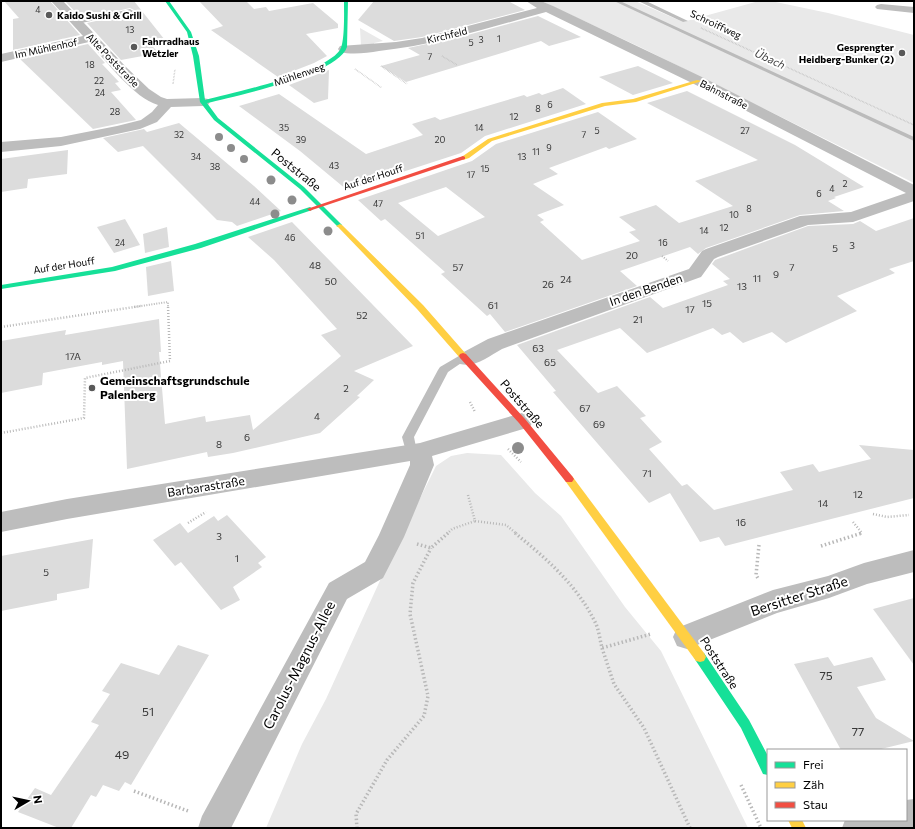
<svg xmlns="http://www.w3.org/2000/svg" width="915" height="829" font-family="Commissioner,sans-serif">
<style>
.green{fill:#e9e9e9}
.lines{fill:none;stroke-linecap:round;stroke-linejoin:round}
.stream{fill:#bbb;fill-rule:evenodd}
.building{fill:#dcdcdc;fill-rule:evenodd}
.path-far3{stroke:#b8b8b8;stroke-width:1.5;stroke-dasharray:0.5 1;stroke-linecap:butt}
.path-far2{stroke:#b8b8b8;stroke-width:2;stroke-dasharray:1 1.5;stroke-linecap:butt}
.path-far1{stroke:#b8b8b8;stroke-width:2.5;stroke-dasharray:1 2;stroke-linecap:butt}
.path{stroke:#b8b8b8;stroke-width:3.5;stroke-dasharray:1.5 2.5;stroke-linecap:butt}
.lane{fill:#bdbdbd;fill-rule:evenodd}
.street{fill:#bdbdbd;fill-rule:evenodd}
.fast{fill:#16e098;fill-rule:evenodd}
.slow{fill:#ffcf43;fill-rule:evenodd}
.jam{fill:#f24e42;fill-rule:evenodd}
.tree{fill:#8c8c8c}
.poi-dot{fill:#595959;stroke:#fff;stroke-width:1.5}
.labels{text-anchor:middle;stroke-width:4;stroke-linejoin:round;paint-order:stroke}
.far-number-label{font-size:9px;fill:#373737}
.far-poi-label{font-size:10px;font-weight:bold;fill:#000;stroke:#fff;text-anchor:start}
.far-street-label{font-size:10px;fill:#000;stroke:#fff}
.number-label{font-size:10px;fill:#373737}
.far-water-label{font-size:11px;font-style:italic;fill:#3f3f3f;stroke:#fff}
.street-label{font-size:12px;fill:#000;stroke:#fff}
.poi-label{font-size:12px;font-weight:bold;fill:#000;stroke:#fff;text-anchor:start}
.near-number-label{font-size:12px;fill:#373737}
.near-street-label{font-size:14px;fill:#000;stroke:#fff}
</style>
<rect width="100%" height="100%" fill="#fff"/>
<g class="green">
<path d="M541,1H635L683,22L759,1H771L828,13L914,35V183L640,47Z"/>
<path d="M360,28L383,41L374,43V45L361,47Z"/>
<path d="M467,453L501,455L535,493L561,516L625,607L661,651L748,828H266L302,744L326,699L388,563L436,466L451,456Z"/>
</g>
<g class="lines">
<path class="stream" d="M614,1H620L914,137V141Z"/>
</g>
<g class="building">
<path d="M4,1H50L80,35L13,50V19L19,18Z"/>
<path d="M65,1H134L168,44L153,47L159,53L121,60L87,23L132,13L134,10L130,8L82,19Z"/>
<path d="M199,1H246L254,9L266,7L269,11L313,3L338,24V28L306,34L327,56L314,63L278,77L211,30L223,26Z"/>
<path d="M374,1H508L525,10L422,37L394,41L358,20Z"/>
<path d="M538,16L581,37L549,46L541,41L406,82L381,66L420,55L408,48L464,36Z"/>
<path d="M88,44L105,63L102,64L119,82L115,83L121,90L111,92L136,120L93,129L20,59Z"/>
<path d="M638,66L673,83L633,95L599,77Z"/>
<path d="M329,70L328,99L314,103L289,85Z"/>
<path d="M563,88L586,104L485,136L461,153L347,190L300,151L239,106L279,94L366,154L423,135L412,124L435,117L440,120L524,95L527,97L539,93L542,95Z"/>
<path d="M687,91L795,145L864,187L834,197L836,198L828,201L844,211L800,215L706,248L698,254L690,247L620,271L637,286L505,332L490,314L487,316L441,274L445,272L385,219L381,221L358,200L472,161L496,144L598,112L637,139L609,149L606,147L549,168L558,174L533,184L564,205L537,215L544,220L540,222L582,260L640,241L629,232L636,230L619,217L656,205L679,223L733,206L695,181L758,160L647,103ZM446,187L485,217L438,236L398,203Z"/>
<path d="M179,123L254,186L281,211L237,226L232,222L217,220L143,146L118,152L103,138L144,129L147,132Z"/>
<path d="M68,150L67,174L28,179L27,188L1,192V159Z"/>
<path d="M914,218V261L889,269L895,273L837,296L857,311L786,343L772,332L743,343L730,332L722,335L713,328L647,353L620,328L557,350L598,393L617,386L646,416L640,418L662,442L649,449L682,486L687,484L714,510L793,490L780,472L813,464L819,472L871,459L859,445L914,450V498L725,546L719,537L700,542L670,493L649,503L553,392L556,391L517,345L650,297L663,308L728,285L723,281L730,279L712,264L715,260L808,226L853,224L860,221L876,231Z"/>
<path d="M125,219L140,245L114,253L97,227Z"/>
<path d="M292,222L413,346L354,371L374,380L357,396L360,397L320,433L233,453L208,457L207,452L127,469L123,361L102,365V362L43,373L42,385L1,393V341L66,330L65,335L159,319L161,352H159L165,424L205,416L206,422L250,415L253,430L341,356L321,335L337,329L274,260L248,237Z"/>
<path d="M167,227L169,247L145,253L143,234Z"/>
<path d="M171,261L174,291L148,296L146,267Z"/>
<path d="M227,515L266,557L258,563L262,567L233,587L240,600L221,610L181,562L175,566L153,540L180,523L188,533L214,516L218,521Z"/>
<path d="M93,539L89,588L57,594V600L1,611V556Z"/>
<path d="M914,598V665L873,609Z"/>
<path d="M178,645L209,655L131,785L125,782L119,791L103,785L96,797L91,795L71,828H59L18,812L35,788L51,795L99,725L91,722L110,694L102,691L121,663L159,675Z"/>
<path d="M828,657L834,666L872,657L886,680L857,687L876,718L914,741L877,750H841L794,664Z"/>
</g>
<g class="lines">
<g class="path-far3">
<path d="M701,28L914,125"/>
<path d="M442,56L457,65"/>
<path d="M381,66L407,84"/>
<path d="M355,69L382,88"/>
<path d="M173,84L175,69"/>
</g>
<g class="path-far2">
<path d="M662,256L668,261"/>
<path d="M134,307L168,302V307"/>
</g>
<g class="path-far1">
<path d="M1,327L141,306"/>
<path d="M470,402L475,412"/>
<path d="M1,433L84,418L85,378L170,361L168,306"/>
<path d="M508,449L521,462"/>
<path d="M468,495L475,521L506,525L517,534"/>
<path d="M873,514L887,517L909,515"/>
<path d="M853,522L862,533L860,534"/>
<path d="M188,523L206,512"/>
<path d="M447,534L452,529L475,521"/>
</g>
<g class="path">
<path d="M515,533C547,559 578,586 596,624C599,631 600,640 602,648L651,634"/>
<path d="M417,544L431,548L448,533"/>
<path d="M759,545L756,575L759,580"/>
<path d="M821,546L862,533"/>
<path d="M602,648L614,684L644,728L690,828"/>
<path d="M741,785L761,828"/>
<path d="M134,791L188,811"/>
<path d="M357,828L356,814L387,760L424,716L428,696L410,614L413,583L431,548"/>
</g>
<g class="lane">
<path d="M638,1H646L688,21L683,22Z"/>
<path d="M130,9L133,11L132,12L77,24L74,22Z"/>
<path d="M464,353L468,354L470,357L448,372L414,437L417,452L415,455L411,457L407,455L402,437L438,370L440,367Z"/>
</g>
<g class="street">
<path d="M51,1H63L127,68L149,89L161,97L167,99L203,98L208,99L210,102L208,105L203,106L171,107L157,122L140,129L61,146L1,152V142L61,137L117,126L141,120L152,112L158,105C134,98 106,61 89,42L1,62V54L83,36Z"/>
<path d="M526,1H541L553,6L704,78L914,185V201L853,222L808,225L718,257L714,259L701,277L502,349C489,356 475,368 460,364L457,359L460,354L488,339L689,269L702,251L706,249L800,216L851,212L906,193L694,84L546,12C491,27 436,45 379,51C367,53 352,55 340,52L338,49L340,46L396,42L422,38L537,8Z"/>
<path d="M881,4L914,7V13L877,9L875,7L877,5Z"/>
<path d="M522,413L530,415L533,421L530,427L432,456L434,465L404,537L383,578L347,599L231,828H198L202,816L329,583L365,562L379,535L410,465V461L67,519L1,532V512L67,499L420,443Z"/>
<path d="M914,550V572L867,584L829,598L777,613L687,649L677,646L673,637L677,628L773,590L828,576L864,563Z"/>
<path d="M914,799V828H842L845,820H906V800Z"/>
</g>
<g class="fast">
<path d="M165,1H169L191,32L199,56L205,100C235,92 323,74 340,50C345,43 344,11 344,1H348L347,47C338,75 234,96 207,103L218,118L304,187L342,225V227H338L300,189L214,120L200,102L193,56L187,32Z"/>
<path d="M310,207L313,209L312,210L201,248L115,271L1,289V285L112,267L195,244Z"/>
<path d="M700,652L704,653L749,720L768,756V775L763,774L741,728L696,661L694,657L696,653Z"/>
</g>
<g class="slow">
<path d="M697,80L702,81L636,102L605,106L492,141L469,158L463,160L460,158L488,139L602,103L633,99Z"/>
<path d="M340,224L342,225L423,305L466,354L467,356L466,358H460L417,309L338,227L336,226Z"/>
<path d="M569,475L572,476L704,653L706,657L704,661L700,662L696,661L566,482L564,479L566,476Z"/>
<path d="M788,820H802L806,828H792Z"/>
</g>
<g class="jam">
<path d="M463,156L465,157V159L312,210L310,211L307,209Z"/>
<path d="M463,353L466,354L525,419L572,476L574,479L572,482H566L519,423L460,358L459,356L460,354Z"/>
</g>
</g>
<g class="tree">
<circle cx="219" cy="137" r="4"/>
<circle cx="231" cy="148" r="4"/>
<circle cx="244" cy="159" r="4"/>
<circle cx="271" cy="180" r="4.5"/>
<circle cx="292" cy="200" r="4.5"/>
<circle cx="275" cy="214" r="4.5"/>
<circle cx="328" cy="231" r="4.5"/>
<circle cx="518" cy="448" r="6"/>
</g>
<g class="poi-dot">
<circle cx="49" cy="15" r="4"/>
<circle cx="134" cy="47" r="4"/>
<circle cx="902" cy="53" r="4"/>
<circle cx="92" cy="388" r="4"/>
</g>
<g class="labels">
<g class="far-number-label">
<text x="38" y="13">4</text>
<text x="130" y="33">13</text>
<text x="499" y="42">1</text>
<text x="481" y="43">3</text>
<text x="471" y="46">5</text>
<text x="430" y="60">7</text>
<text x="90" y="68">18</text>
<text x="99" y="84">22</text>
<text x="100" y="96">24</text>
<text x="550" y="108">6</text>
<text x="538" y="112">8</text>
<text x="115" y="115">28</text>
<text x="514" y="120">12</text>
<text x="284" y="131">35</text>
<text x="479" y="131">14</text>
<text x="597" y="134">5</text>
<text x="745" y="134">27</text>
<text x="179" y="138">32</text>
<text x="584" y="138">7</text>
<text x="301" y="143">39</text>
<text x="440" y="143">20</text>
<text x="549" y="151">9</text>
<text x="536" y="155">11</text>
<text x="196" y="160">34</text>
<text x="522" y="160">13</text>
<text x="334" y="169">43</text>
<text x="215" y="170">38</text>
<text x="485" y="172">15</text>
<text x="471" y="178">17</text>
<text x="845" y="187">2</text>
<text x="832" y="192">4</text>
<text x="819" y="197">6</text>
<text x="255" y="205">44</text>
<text x="378" y="207">47</text>
<text x="749" y="212">8</text>
<text x="734" y="218">10</text>
<text x="724" y="231">12</text>
<text x="704" y="234">14</text>
<text x="420" y="239">51</text>
<text x="290" y="241">46</text>
<text x="120" y="246">24</text>
<text x="663" y="246">16</text>
</g>
<g class="far-poi-label">
<text x="57" y="19">Kaido Sushi &amp; Grill</text>
<text x="142" y="45">Fahrradhaus<tspan x="142" dy="12">Wetzler</tspan></text>
<text x="894" y="51" text-anchor="end">Gesprengter<tspan x="894" dy="12">Heidberg-Bunker (2)</tspan></text>
</g>
<g class="far-street-label">
<text transform="translate(716 24) rotate(25)" y="4">Schroiffweg</text>
<text transform="translate(447 35) rotate(-14)" y="4">Kirchfeld</text>
<text transform="translate(46 48) rotate(-12)" y="4">Im Mühlenhof</text>
<text transform="translate(113 60) rotate(46)" y="4">Alte Poststraße</text>
<text transform="translate(299 74) rotate(-19)" y="4">Mühlenweg</text>
<text transform="translate(724 94) rotate(27)" y="4">Bahnstraße</text>
<text transform="translate(373 177) rotate(-18)" y="4">Auf der Houff</text>
<text transform="translate(64 265) rotate(-9)" y="4">Auf der Houff</text>
</g>
<g class="number-label">
<text x="852" y="249">3</text>
<text x="835" y="252">5</text>
<text x="632" y="259">20</text>
<text x="315" y="269">48</text>
<text x="458" y="271">57</text>
<text x="792" y="271">7</text>
<text x="776" y="278">9</text>
<text x="757" y="282">11</text>
<text x="566" y="283">24</text>
<text x="331" y="285">50</text>
<text x="548" y="288">26</text>
<text x="742" y="290">13</text>
<text x="707" y="307">15</text>
<text x="493" y="309">61</text>
<text x="690" y="313">17</text>
<text x="362" y="319">52</text>
<text x="638" y="323">21</text>
<text x="538" y="352">63</text>
<text x="73" y="360">17A</text>
<text x="550" y="366">65</text>
<text x="346" y="392">2</text>
<text x="585" y="412">67</text>
<text x="317" y="420">4</text>
<text x="599" y="428">69</text>
<text x="247" y="441">6</text>
<text x="219" y="448">8</text>
<text x="647" y="477">71</text>
<text x="858" y="498">12</text>
<text x="823" y="507">14</text>
<text x="741" y="526">16</text>
<text x="219" y="540">3</text>
<text x="237" y="562">1</text>
<text x="46" y="576">5</text>
</g>
<g class="far-water-label">
<text transform="translate(770 59) rotate(25)" y="4">Übach</text>
</g>
<g class="street-label">
<text transform="translate(296 170) rotate(39)" y="4">Poststraße</text>
<text transform="translate(646 290) rotate(-19)" y="4">In den Benden</text>
<text transform="translate(522 404) rotate(49)" y="4">Poststraße</text>
<text transform="translate(206 487) rotate(-9)" y="4">Barbarastraße</text>
<text transform="translate(719 663) rotate(57)" y="4">Poststraße</text>
</g>
<g class="poi-label">
<text x="100" y="385">Gemeinschaftsgrundschule<tspan x="100" dy="14">Palenberg</tspan></text>
</g>
<g class="near-number-label">
<text x="826" y="680">75</text>
<text x="148" y="716">51</text>
<text x="858" y="736">77</text>
<text x="122" y="759">49</text>
</g>
<g class="near-street-label">
<text transform="translate(799 596) rotate(-18)" y="5">Bersitter Straße</text>
<text transform="translate(299 665) rotate(-63)" y="5">Carolus-Magnus-Allee</text>
</g>
</g>
<rect width="915" height="829" fill="none" stroke="#000000" stroke-width="4"/>
<rect x="767" y="749" width="140" height="72" fill="#ffffff" stroke="#999999"/>
<rect x="775" y="762" width="20" height="6" fill="#16e098" stroke="#999999"/>
<text x="803" y="769" font-size="12" fill="#000000">Frei</text>
<rect x="775" y="782" width="20" height="6" fill="#ffcf43" stroke="#999999"/>
<text x="803" y="789" font-size="12" fill="#000000">Zäh</text>
<rect x="775" y="802" width="20" height="6" fill="#f24e42" stroke="#999999"/>
<text x="803" y="809" font-size="12" fill="#000000">Stau</text>
<g transform="translate(28 801) rotate(81)" stroke="#ffffff" stroke-width="3" paint-order="stroke">
<path d="M0-3L7 15L0 10L-7 15Z" fill="#000000"/>
<text y="-6" font-size="11" font-weight="bold" text-anchor="middle" fill="#000000">N</text>
</g>
</svg>
